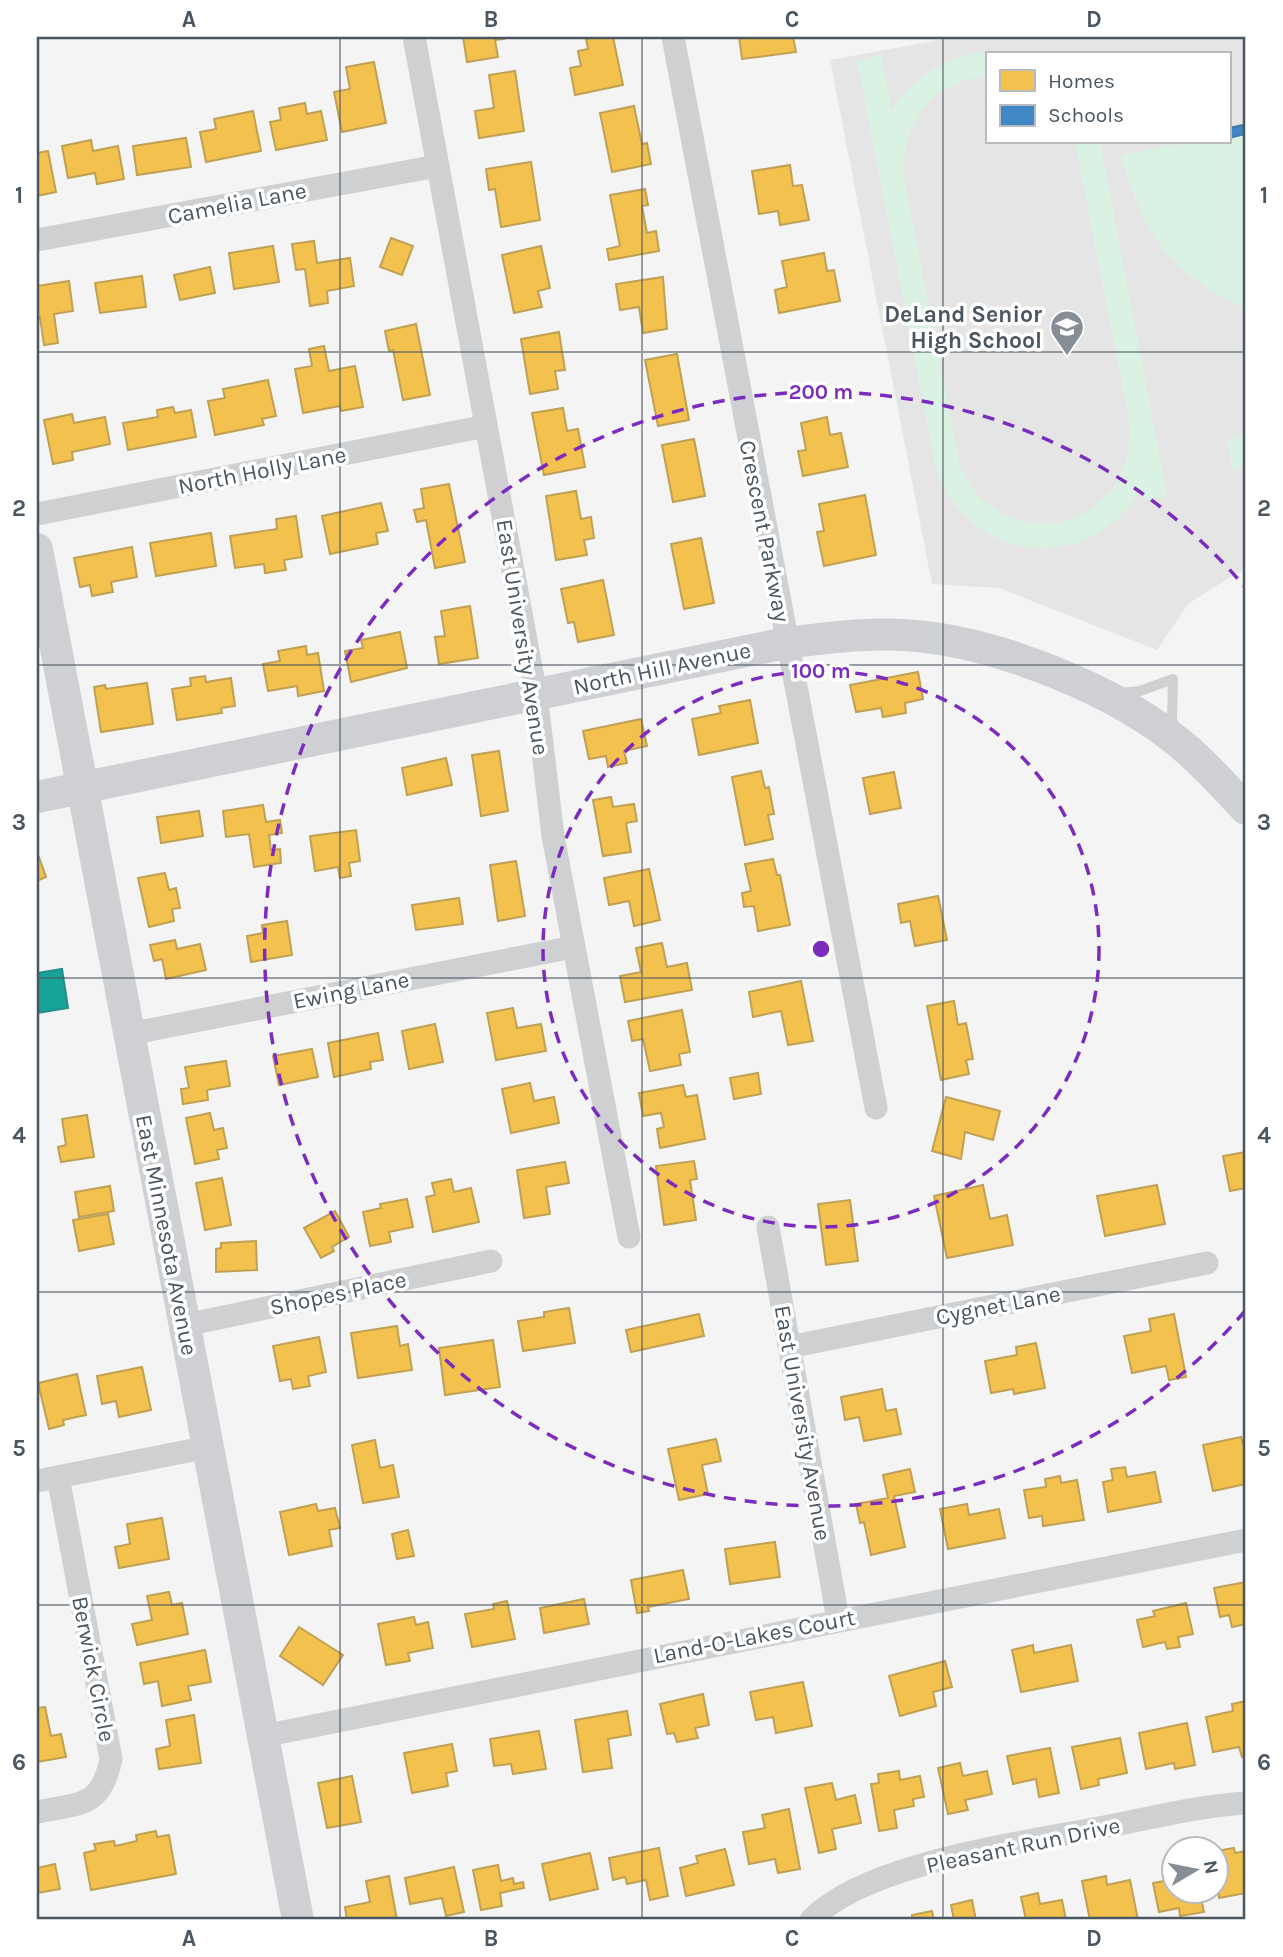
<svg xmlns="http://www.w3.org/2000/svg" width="1283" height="1957" font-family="Karla,sans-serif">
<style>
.education{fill:#e6e5e6;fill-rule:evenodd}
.green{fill:#d9f2e3}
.homes{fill:#f2c14e;stroke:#c0a154;stroke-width:2}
.schools{fill:#3f88c5;stroke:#4279a7;stroke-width:2}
.public{fill:#17a398;stroke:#268c88;stroke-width:2}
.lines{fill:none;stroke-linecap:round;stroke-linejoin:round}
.lane{stroke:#ced0d2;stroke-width:10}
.street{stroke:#ced0d2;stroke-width:23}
.secondary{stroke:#ced0d4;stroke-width:32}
.grid{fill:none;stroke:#4a5661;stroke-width:2;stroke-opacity:0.55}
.ring{fill:none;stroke:#7b2cbf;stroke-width:3.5;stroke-dasharray:12 9}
.labels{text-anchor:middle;stroke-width:7;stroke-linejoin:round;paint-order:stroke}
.street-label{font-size:23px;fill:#4a5661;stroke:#fff}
.poi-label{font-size:23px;font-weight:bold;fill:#4a5661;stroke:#fff;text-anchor:end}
.centre{fill:#7b2cbf;stroke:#fff;stroke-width:3.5}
.ring-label{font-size:21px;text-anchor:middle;font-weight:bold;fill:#7b2cbf;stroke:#fff;stroke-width:7;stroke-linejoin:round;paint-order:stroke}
.neatline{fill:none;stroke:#4a5661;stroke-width:2.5}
.grid-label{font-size:23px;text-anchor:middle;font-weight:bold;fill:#4a5661}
</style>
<rect width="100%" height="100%" fill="#f4f4f4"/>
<path class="education" d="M956,37H1246V571L1238,572L1188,604L1157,650L999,588L932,584L830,60ZM987,54H1229V142H987Z"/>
<g class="green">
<path d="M987,52L1013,54H987V76C932,82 898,125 904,180L960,466C1004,566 1140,528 1129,420L1075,142H1100L1167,496L1144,500L1141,490C1088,575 978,565 937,474L857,60L881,55L892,111C915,76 944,56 987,52Z"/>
<path d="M1246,131V308C1170,276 1142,232 1121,155L1189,142H1229V134Z"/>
<path d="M1246,435V466L1232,469L1227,439Z"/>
</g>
<g class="homes">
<path d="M463,37H503L504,39L495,40L498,57L467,62Z"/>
<path d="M597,37H613L623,85L575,95L570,68L581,66L578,51L588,49L586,39Z"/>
<path d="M739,37H793L796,52L742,59Z"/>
<path d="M374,62L386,123L342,132L334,92L350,89L346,67Z"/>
<path d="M515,71L524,131L479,138L475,111L494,108L489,75Z"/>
<path d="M305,103L307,114L321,111L327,140L276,150L270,122L281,120L279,108Z"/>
<path d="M634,106L642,144L647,143L651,164L612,172L600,113Z"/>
<path d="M253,111L261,151L206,162L200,132L216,129L214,119Z"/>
<path d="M186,138L191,167L137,175L133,146Z"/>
<path d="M91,140L93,151L118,146L124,179L97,184L95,173L68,178L62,146Z"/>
<path d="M48,151L56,192L37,196V153Z"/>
<path d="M531,162L540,220L501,227L495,189L489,190L486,169Z"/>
<path d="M790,165L793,186L802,185L809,220L780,225L778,211L759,214L752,171Z"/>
<path d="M645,189L648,205L642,206L647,233L656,231L659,251L609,260L607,249L620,246L610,195Z"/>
<path d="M391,238L413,246L402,275L380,267Z"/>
<path d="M314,241L317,263L350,258L354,286L327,291L328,303L310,306L305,269L296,270L292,244Z"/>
<path d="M273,246L279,282L234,289L229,253Z"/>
<path d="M541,246L550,288L538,291L542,307L514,313L502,255Z"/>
<path d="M824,253L827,271L834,270L840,301L779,313L775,290L787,287L782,261Z"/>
<path d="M210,267L215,293L180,300L174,275Z"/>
<path d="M142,276L146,307L100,313L95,283Z"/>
<path d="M663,277L667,329L643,333L639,307L620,310L616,284Z"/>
<path d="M69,281L73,311L54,314L58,343L44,345L40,317L37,318V286Z"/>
<path d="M416,324L430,395L403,400L393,350L389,351L385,331Z"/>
<path d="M559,332L565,370L555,371L558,389L530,394L521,339Z"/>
<path d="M324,346L329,371L355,366L363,407L341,411L340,406L303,413L295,369L312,366L309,349Z"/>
<path d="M677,354L689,420L658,426L645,360Z"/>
<path d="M268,380L276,416L262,419L264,425L215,435L208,401L225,398L223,389Z"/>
<path d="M173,407L175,413L191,410L196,437L128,450L123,423L158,417L157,410Z"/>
<path d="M563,408L567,431L578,429L585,467L544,475L532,413Z"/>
<path d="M72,414L74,423L105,417L110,444L72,452L73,460L53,464L44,420Z"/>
<path d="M827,417L830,435L841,433L848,467L803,476L798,451L806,450L801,423Z"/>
<path d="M694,439L705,496L673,502L662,445Z"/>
<path d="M449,484L465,562L435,568L426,520L417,522L414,510L424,508L421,489Z"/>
<path d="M576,491L581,519L591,517L594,538L584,540L587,555L556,560L546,496Z"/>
<path d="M865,495L876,555L824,566L817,532L824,531L819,504Z"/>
<path d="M381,503L388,531L376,533L378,544L330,554L322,516Z"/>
<path d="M296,516L302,557L284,560L286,570L265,573L264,564L235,568L230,536L277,529L276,519Z"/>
<path d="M211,533L216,566L156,576L150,543Z"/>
<path d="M701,538L714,603L684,609L671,544Z"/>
<path d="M132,547L137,577L111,582L113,592L92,596L90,585L80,587L74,558Z"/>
<path d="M603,580L614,635L578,642L574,622L568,623L561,589Z"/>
<path d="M470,606L478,658L439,664L435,637L445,636L441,611Z"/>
<path d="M400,632L407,668L351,682L345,651L363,648L361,640Z"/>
<path d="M306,646L307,655L318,653L324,691L298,696L297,686L268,691L263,664L280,661L278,651Z"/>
<path d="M918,672L923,699L905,703L906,713L883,717L881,708L856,712L850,685Z"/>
<path d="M205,676L206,682L231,678L235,706L221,708L222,713L177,720L172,689L191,686L190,678Z"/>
<path d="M147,683L153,724L101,732L94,687L105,685L106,689Z"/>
<path d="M750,700L758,743L699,755L692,719L721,713L719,706Z"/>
<path d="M641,719L647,746L624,751L627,763L608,767L606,756L589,759L583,731Z"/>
<path d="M499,751L508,811L481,816L472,755Z"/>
<path d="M446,758L452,785L407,795L402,768Z"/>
<path d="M761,771L765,788L769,787L774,814L768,815L773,839L745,845L732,777Z"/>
<path d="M894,772L901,808L870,814L863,778Z"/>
<path d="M611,797L613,807L634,804L637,821L626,823L631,852L603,856L593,800Z"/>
<path d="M263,805L266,822L280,820L282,833L269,835L271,850L280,849L281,863L254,867L249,834L226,837L223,811Z"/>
<path d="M199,811L203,836L161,843L157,817Z"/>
<path d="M356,830L360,861L349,863L351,876L340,878L338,867L315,871L310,836Z"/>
<path d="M39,857L46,877L37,881V858Z"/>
<path d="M773,859L777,875H780L790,925L758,931L754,906L744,907L742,893L751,891L745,864Z"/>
<path d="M516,861L525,916L498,921L490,865Z"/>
<path d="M649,869L660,920L634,926L629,901L609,905L604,878Z"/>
<path d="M165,873L169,890L176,888L180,908L172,909L174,921L149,927L138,878Z"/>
<path d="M938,896L947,940L915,946L910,921L901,923L898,904Z"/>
<path d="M459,898L463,924L416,930L412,905Z"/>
<path d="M287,921L292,955L251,962L247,936L263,933L262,925Z"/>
<path d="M175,940L177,949L200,944L206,970L166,979L162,959L154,961L150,945Z"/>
<path d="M662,943L667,967L687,963L692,990L625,1002L620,976L641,972L636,948Z"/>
<path d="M801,981L813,1041L788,1045L781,1011L753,1017L749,992Z"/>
<path d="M954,1001L958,1025L966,1023L973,1059L966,1060L969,1074L941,1080L927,1006Z"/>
<path d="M513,1008L517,1028L541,1024L546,1051L496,1060L487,1013Z"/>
<path d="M682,1010L690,1052L679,1054L681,1065L650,1071L643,1039L632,1041L628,1021Z"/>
<path d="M435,1024L443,1062L409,1069L402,1031Z"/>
<path d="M378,1033L383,1060L370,1062L371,1069L334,1077L328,1043Z"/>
<path d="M312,1049L318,1077L279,1085L273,1056Z"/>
<path d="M226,1061L230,1086L207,1090L208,1100L183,1104L181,1089L189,1088L185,1067Z"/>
<path d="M758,1073L761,1094L734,1099L730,1078Z"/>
<path d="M530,1083L534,1101L554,1097L559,1123L511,1133L502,1089Z"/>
<path d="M683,1085L686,1097L697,1095L705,1139L660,1148L657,1129L664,1127L661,1113L643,1116L639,1093Z"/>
<path d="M946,1097L1000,1111L993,1140L965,1132L961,1159L932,1151Z"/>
<path d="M210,1113L214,1130L223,1128L227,1148L217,1150L219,1159L195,1164L186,1118Z"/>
<path d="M87,1115L94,1157L61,1162L58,1147L66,1145L62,1119Z"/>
<path d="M1246,1152V1188L1230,1191L1223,1156Z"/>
<path d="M694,1161L697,1179L690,1180L696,1220L664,1225L656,1166Z"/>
<path d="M565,1162L569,1183L546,1187L550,1214L524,1218L517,1170Z"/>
<path d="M222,1178L231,1225L205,1230L196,1183Z"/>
<path d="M451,1179L454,1192L471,1188L479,1222L433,1232L426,1197L435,1195L432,1183Z"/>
<path d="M983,1185L990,1219L1007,1215L1013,1245L947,1258L934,1196Z"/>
<path d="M1157,1185L1165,1224L1105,1236L1097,1196Z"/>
<path d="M110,1186L114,1211L79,1217L75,1192Z"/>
<path d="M407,1199L413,1227L389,1232L391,1242L370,1246L363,1212L381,1208L380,1204Z"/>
<path d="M850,1200L858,1261L826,1265L818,1204Z"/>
<path d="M335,1211L349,1237L332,1247L334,1251L321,1258L304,1228Z"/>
<path d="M108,1214L114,1244L79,1251L73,1220Z"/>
<path d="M256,1241L257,1270L216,1272V1249L221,1248V1243Z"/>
<path d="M569,1308L575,1343L523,1351L518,1321L544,1317V1312Z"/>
<path d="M699,1314L704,1336L631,1352L626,1330Z"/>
<path d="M1174,1314L1186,1377L1169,1380L1166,1366L1132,1373L1124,1336L1151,1331L1149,1319Z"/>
<path d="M397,1326L400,1346L408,1344L412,1370L358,1378L351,1333Z"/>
<path d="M319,1337L326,1372L308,1376L310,1386L293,1389L291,1379L280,1381L273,1346Z"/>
<path d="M493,1340L500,1387L445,1395L439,1348Z"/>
<path d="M1036,1343L1045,1388L1014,1394L1013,1389L991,1393L985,1361L1017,1355L1016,1347Z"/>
<path d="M142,1367L151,1410L119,1417L116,1401L102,1404L97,1376Z"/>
<path d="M77,1374L86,1415L63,1420L64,1425L49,1429L38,1383Z"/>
<path d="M882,1389L886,1411L896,1409L901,1434L864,1441L859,1417L845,1420L841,1397Z"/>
<path d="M1241,1437L1246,1453V1484L1213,1491L1203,1445Z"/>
<path d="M716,1439L721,1461L702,1465L708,1494L679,1500L668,1449Z"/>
<path d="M375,1440L380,1468L393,1465L399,1497L363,1503L352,1445Z"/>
<path d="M1125,1467L1127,1477L1155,1472L1161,1502L1108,1512L1103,1482L1113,1480L1111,1469Z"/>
<path d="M910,1469L915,1492L894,1496L905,1547L871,1555L864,1522L860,1523L856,1504L888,1498L883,1475Z"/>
<path d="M1060,1476L1061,1483L1077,1480L1084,1520L1043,1526L1042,1516L1029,1518L1024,1490L1046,1487L1045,1479Z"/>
<path d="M316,1504L318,1511L335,1508L340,1528L329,1530L332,1546L289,1555L280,1512Z"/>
<path d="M967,1504L969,1515L999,1509L1005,1538L948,1549L940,1509Z"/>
<path d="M162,1518L169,1559L119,1568L115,1547L130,1544L127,1524Z"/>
<path d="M408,1530L414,1556L397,1559L392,1534Z"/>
<path d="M775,1542L780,1577L730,1584L725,1549Z"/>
<path d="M683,1570L689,1599L648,1607L649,1611L637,1613L631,1580Z"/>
<path d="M1246,1582V1624L1232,1627L1229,1615L1220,1617L1214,1588Z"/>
<path d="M169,1592L172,1605L182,1603L188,1634L137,1645L132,1624L152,1620L147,1596Z"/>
<path d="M584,1599L589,1624L544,1633L540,1608Z"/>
<path d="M507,1601L515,1639L472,1647L465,1614L494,1609L493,1604Z"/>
<path d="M1186,1603L1193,1634L1178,1637L1180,1647L1167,1649L1165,1642L1143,1647L1137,1620L1155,1616L1153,1611Z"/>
<path d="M414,1617L416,1625L428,1622L433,1648L408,1653L410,1661L386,1665L378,1624Z"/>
<path d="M299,1627L343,1655L323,1685L280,1656Z"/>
<path d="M1033,1645L1034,1653L1071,1645L1078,1681L1021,1692L1012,1650Z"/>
<path d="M205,1650L211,1682L188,1686L191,1700L162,1706L158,1681L144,1684L140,1663Z"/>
<path d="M945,1661L952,1687L933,1692L936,1706L900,1716L889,1676Z"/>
<path d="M803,1682L812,1726L776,1733L773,1717L756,1720L750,1692Z"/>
<path d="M703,1694L709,1725L695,1728L698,1738L677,1742L674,1733L667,1734L660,1704Z"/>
<path d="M1246,1701V1756L1242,1757L1239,1747L1213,1752L1206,1717L1233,1711L1232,1704Z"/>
<path d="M45,1707L51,1736L61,1734L66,1757L37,1762V1708Z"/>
<path d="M627,1711L631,1735L608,1739L612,1768L583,1772L575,1720Z"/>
<path d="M194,1715L201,1763L159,1769L156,1749L170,1746L166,1720Z"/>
<path d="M1187,1723L1195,1765L1175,1769L1174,1763L1146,1769L1139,1733Z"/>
<path d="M539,1731L546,1769L513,1774L511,1764L494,1766L490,1739Z"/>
<path d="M1120,1738L1127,1773L1098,1779L1099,1785L1081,1789L1072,1747Z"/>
<path d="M452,1744L457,1771L446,1773L448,1786L412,1793L404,1753Z"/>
<path d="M1050,1748L1059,1793L1039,1797L1036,1779L1013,1784L1007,1756Z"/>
<path d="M960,1763L963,1776L987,1771L992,1794L965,1800L968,1810L948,1814L938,1768Z"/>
<path d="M899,1771L900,1780L920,1776L924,1797L913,1799L914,1806L894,1810L897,1828L879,1831L871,1784L879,1783L878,1774Z"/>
<path d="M352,1776L361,1822L327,1828L318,1783Z"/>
<path d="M832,1783L836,1800L855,1795L861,1823L832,1829L836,1849L819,1853L805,1788Z"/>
<path d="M789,1809L800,1869L778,1873L775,1859L749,1864L743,1832L765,1828L762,1815Z"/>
<path d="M156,1831L157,1837L169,1835L176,1874L91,1890L84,1853L96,1850L94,1844L114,1841L115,1846L137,1841L136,1835Z"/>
<path d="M659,1848L668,1896L650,1900L646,1880L627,1884L625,1877L613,1880L609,1858Z"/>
<path d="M1234,1848L1235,1853L1246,1851V1893L1219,1898L1216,1851Z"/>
<path d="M725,1849L734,1885L686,1896L680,1868L698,1863L696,1856Z"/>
<path d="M590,1853L598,1889L550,1900L542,1864Z"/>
<path d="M55,1864L60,1889L37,1893V1868Z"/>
<path d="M498,1865L501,1881L513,1878L514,1884L523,1882L524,1888L500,1893L502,1906L481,1910L473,1870Z"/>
<path d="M454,1867L464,1912L446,1916L442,1898L410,1904L405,1878Z"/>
<path d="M389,1876L397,1920H347L345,1907L370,1902L366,1881Z"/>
<path d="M1106,1876L1107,1885L1130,1880L1138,1920H1090L1082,1881Z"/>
<path d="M1174,1879V1890H1199L1204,1912L1180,1916L1179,1908L1159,1912L1153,1883Z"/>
<path d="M1038,1893L1040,1904L1062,1900L1066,1920H1026L1021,1897Z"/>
<path d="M972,1900L976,1920H954L951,1905Z"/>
<path d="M932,1911L934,1920H912V1915Z"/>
</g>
<path class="schools" d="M1243,125L1245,134L1229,138V128Z"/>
<path class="public" d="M62,969L68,1008L37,1013V973Z"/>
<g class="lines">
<path class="lane" d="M1118,693L1140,691L1173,679L1172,721L1177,730"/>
<g class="street">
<path d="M414,37L536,694L553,836L629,1237"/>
<path d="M673,37L876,1108"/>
<path d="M37,240L437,166"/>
<path d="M37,514L486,426"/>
<path d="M129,1034L573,947"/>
<path d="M768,1227L838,1619"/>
<path d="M185,1325L491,1261"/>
<path d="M789,1347L1207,1263"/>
<path d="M37,1481L208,1447"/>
<path d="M263,1736L1246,1540"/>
<path d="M37,1812C80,1803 101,1808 111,1759L58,1477"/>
<path d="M811,1920C865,1863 1026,1842 1104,1827C1151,1818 1198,1806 1246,1803"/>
</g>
<g class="secondary">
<path d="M37,549L298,1920"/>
<path d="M37,797L786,643C825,638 864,633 903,635C994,640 1122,691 1190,752C1210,770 1228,790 1246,809"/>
</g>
</g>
<path class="grid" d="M340,37V1920M642,37V1920M943,37V1920M37,352H1246M37,665H1246M37,978H1246M37,1292H1246M37,1605H1246"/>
<g class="ring">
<circle cx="821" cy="949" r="278"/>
<path d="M1245 1311A557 557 0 1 1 1245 587"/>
</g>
<defs>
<g id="school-pin" transform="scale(1.75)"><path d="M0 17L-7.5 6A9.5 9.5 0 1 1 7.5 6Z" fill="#868d94" stroke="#fff"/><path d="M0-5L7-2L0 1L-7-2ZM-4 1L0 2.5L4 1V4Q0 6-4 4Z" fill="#fff"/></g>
</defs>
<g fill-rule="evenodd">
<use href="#school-pin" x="1067" y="327"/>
</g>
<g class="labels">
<g class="street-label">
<text transform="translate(237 203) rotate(-11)" y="8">Camelia Lane</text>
<text transform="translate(262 470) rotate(-11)" y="8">North Holly Lane</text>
<text transform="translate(765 531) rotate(79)" y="8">Crescent Parkway</text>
<text transform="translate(523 637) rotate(81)" y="8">East University Avenue</text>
<text transform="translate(662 668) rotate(-12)" y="8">North Hill Avenue</text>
<text transform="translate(351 990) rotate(-11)" y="8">Ewing Lane</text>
<text transform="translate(167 1235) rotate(79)" y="8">East Minnesota Avenue</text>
<text transform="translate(338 1293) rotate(-12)" y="8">Shopes Place</text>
<text transform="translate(998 1305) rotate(-11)" y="8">Cygnet Lane</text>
<text transform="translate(803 1423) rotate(80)" y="8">East University Avenue</text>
<text transform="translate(754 1636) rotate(-11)" y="8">Land-O-Lakes Court</text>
<text transform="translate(94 1669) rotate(79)" y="8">Berwick Circle</text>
<text transform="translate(1023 1845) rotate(-12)" y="8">Pleasant Run Drive</text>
</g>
<g class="poi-label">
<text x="1042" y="322">DeLand Senior<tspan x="1042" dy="26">High School</tspan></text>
</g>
</g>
<circle cx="821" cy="949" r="10" class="centre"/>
<g class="ring-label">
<text x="821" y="399">200 m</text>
<text x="821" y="678">100 m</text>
</g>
<rect width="1283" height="1957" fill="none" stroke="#ffffff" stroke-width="77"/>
<rect x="986" y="52" width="245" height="91" fill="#ffffff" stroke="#b7bbc0" stroke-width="2"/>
<rect x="1000" y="70" width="35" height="21" fill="#f2c14e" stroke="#b7bbc0" stroke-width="2"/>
<text x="1048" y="88" font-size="21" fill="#4a5661">Homes</text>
<rect x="1000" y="105" width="35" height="21" fill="#3f88c5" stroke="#b7bbc0" stroke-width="2"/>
<text x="1048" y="122" font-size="21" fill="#4a5661">Schools</text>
<g transform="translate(1195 1870) rotate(80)"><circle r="33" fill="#ffffff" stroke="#b7bbc0" stroke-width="2"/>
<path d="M0-5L12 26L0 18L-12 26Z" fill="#868d94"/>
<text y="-10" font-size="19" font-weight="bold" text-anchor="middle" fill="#4a5661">N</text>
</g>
<rect x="38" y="38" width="1206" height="1880" class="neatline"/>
<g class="grid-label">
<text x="189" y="27">A</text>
<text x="491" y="27">B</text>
<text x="792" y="27">C</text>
<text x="1094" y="27">D</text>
<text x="19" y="203">1</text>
<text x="1264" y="203">1</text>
<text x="19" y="516">2</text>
<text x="1264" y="516">2</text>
<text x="19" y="830">3</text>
<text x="1264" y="830">3</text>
<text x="19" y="1143">4</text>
<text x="1264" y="1143">4</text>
<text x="19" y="1456">5</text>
<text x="1264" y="1456">5</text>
<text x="19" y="1770">6</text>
<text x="1264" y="1770">6</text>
<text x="189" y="1946">A</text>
<text x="491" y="1946">B</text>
<text x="792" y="1946">C</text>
<text x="1094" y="1946">D</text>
</g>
</svg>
